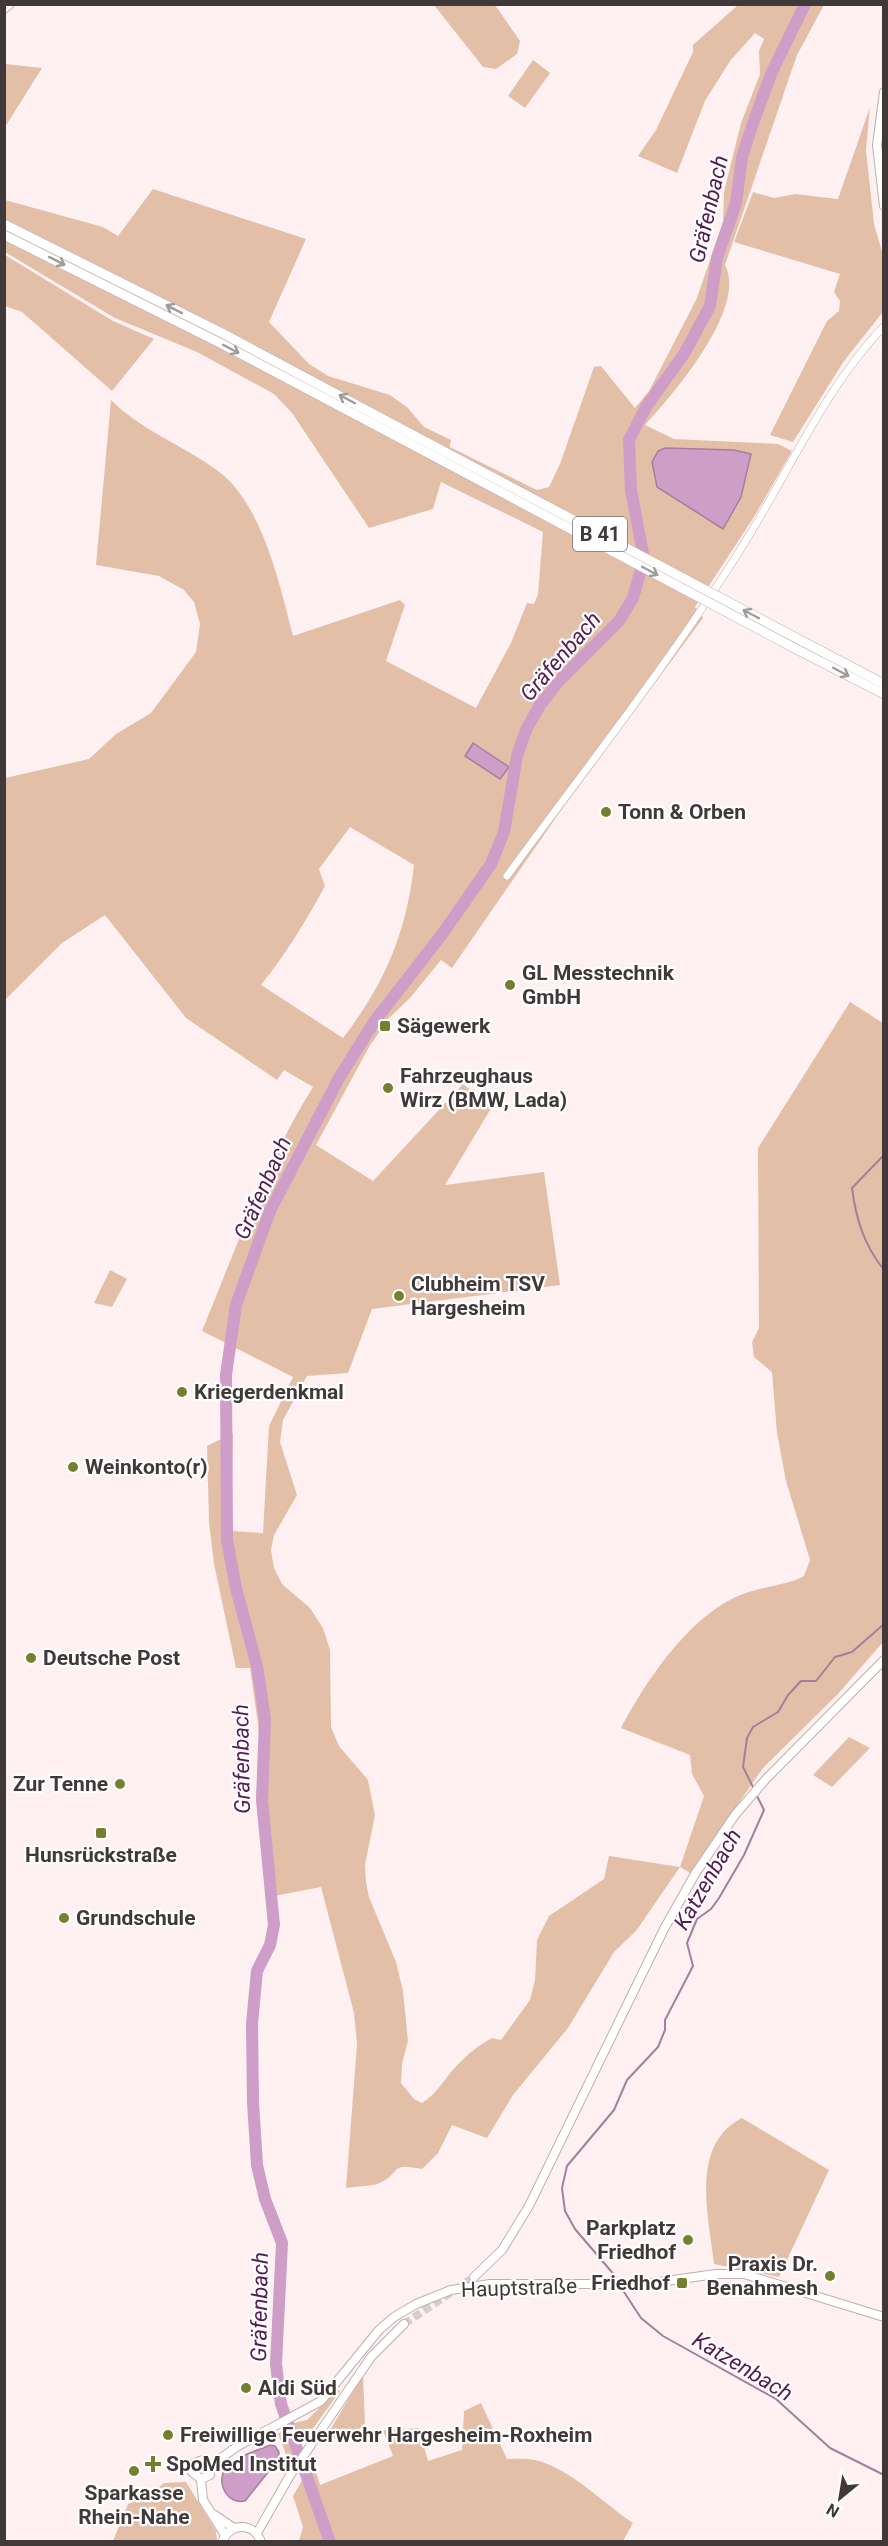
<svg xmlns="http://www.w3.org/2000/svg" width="888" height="2546" font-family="Roboto,sans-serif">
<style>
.green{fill:#e4bfa8;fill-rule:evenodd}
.water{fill:#ce9dc8;stroke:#a47f9d;stroke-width:1.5}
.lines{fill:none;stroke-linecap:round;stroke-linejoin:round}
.stream{stroke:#a47f9d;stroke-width:2}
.river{stroke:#ce9dc8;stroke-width:12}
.secondary-tunnel{stroke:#d9cccd;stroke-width:8;stroke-dasharray:8 4;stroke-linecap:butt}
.tertiary-casing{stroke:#c2adaf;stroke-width:8}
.secondary-casing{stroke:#c2adaf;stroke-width:10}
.trunk-casing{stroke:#c2adaf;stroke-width:10}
.tertiary{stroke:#fff;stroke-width:7}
.secondary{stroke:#fff;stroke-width:8}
.trunk{stroke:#fff;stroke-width:9}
.trunk-bridge-casing{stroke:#c2adaf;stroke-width:10;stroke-linecap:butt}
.trunk-bridge{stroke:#fff;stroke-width:9}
.oneway{stroke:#a09c9c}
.poi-dot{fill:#75802d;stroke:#fff;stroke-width:2}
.labels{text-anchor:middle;stroke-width:4.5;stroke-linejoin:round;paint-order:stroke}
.shield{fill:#fff;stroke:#7a7474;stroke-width:1.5}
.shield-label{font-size:20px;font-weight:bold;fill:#413839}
.poi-label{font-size:21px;font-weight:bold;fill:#413839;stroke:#fff;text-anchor:start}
.street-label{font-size:21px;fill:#413839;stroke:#fff}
.water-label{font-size:22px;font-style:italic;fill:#551c51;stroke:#fff}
</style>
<rect width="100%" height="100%" fill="#fff1f2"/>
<g class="green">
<path d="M434,5H495L520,41L517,54L496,69L483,67Z"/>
<path d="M738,5H824L797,55L725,265C748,307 673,395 645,425L674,439L778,444L792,451L754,517L695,607L703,618L557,816L452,968L441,960L410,998L389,1018L369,1047L316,1145L373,1181L463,1084L492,1107L445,1185L544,1172L560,1285L372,1309L348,1373L307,1376L283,1420L280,1442L297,1495L274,1535L271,1550L274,1568L282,1584L310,1608L323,1628L330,1650L331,1727L339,1746L368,1780L375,1815L365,1865L366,1882L369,1897L396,1962L403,1991L408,2041L402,2064L401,2083L414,2099L422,2103C436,2094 441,2084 451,2072C463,2058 477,2046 492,2038L501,2040L530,2000L535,1980L537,1940L549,1916L604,1879L609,1856L680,1867L704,1796L692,1774L690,1755L621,1728C646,1681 690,1614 743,1594C763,1586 785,1586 804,1576L810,1560L786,1481L777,1433L772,1372L754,1357L752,1342L759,1328L758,1148L850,1002L883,1023V1642L838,1694L763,1768L690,1873L680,1867L636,1931L614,1952L568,2028L513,2095L487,2138L452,2125L438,2153L422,2169C387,2163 403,2172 380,2183C370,2187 356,2186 346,2188L357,2044L354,2013L321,1887L269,1897L256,1799L260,1738L250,1668H236L214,1564L209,1522L207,1446L233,1433L231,1531L263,1533L269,1426L293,1377L202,1331C236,1249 265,1163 313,1087L284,1070L277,1080L186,1018L105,915L62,943L5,1000V778L89,759L116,734L151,713L196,652L200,624L194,602L184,590L159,576L96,565L111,400C142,431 183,445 218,471C262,503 280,585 293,636L400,600L405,605L386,661L476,708L511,643L527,603L534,604L538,594L543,532L441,482L433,509L369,528L292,413L274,394L197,352L115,318L5,252V200L103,227L118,236L153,189L306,239L269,322L309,364L328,376L390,395L408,408L424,427L451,440L450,447L537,490L549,487L560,464L594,367L601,366L635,408L649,391L697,298L723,222L724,192L741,123L760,74L759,51L764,39L755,33L730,61L705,101L677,173L638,156L656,130L693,52V45ZM350,827L414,865C406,934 385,983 343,1038L261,985C286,954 306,921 325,886L319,869Z"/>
<path d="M533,60L550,73L525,108L508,96Z"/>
<path d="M5,64L42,68L5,127L4,64Z"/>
<path d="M870,107L866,150L874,224L883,255V312L844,361L793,442L770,435L827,321L839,311L840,301L834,292L840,274L734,242L753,192L774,198L795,194L838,199Z"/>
<path d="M5,255L113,321L154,339L112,391L22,312L5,306Z"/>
<path d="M110,1270L127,1279L112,1307L94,1303Z"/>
<path d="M849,1737L870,1748L832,1787L813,1775Z"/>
<path d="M742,2118L829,2170L779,2277L714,2264C709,2217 689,2145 742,2118Z"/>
<path d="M363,2375L365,2423L351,2438L332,2439L330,2430Z"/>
<path d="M338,2390L340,2391L289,2462L278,2434L294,2423L307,2420Z"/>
<path d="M481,2403L507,2459C516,2459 526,2458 535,2460C570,2468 603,2503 633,2523L623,2541H299L303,2527L293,2496L313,2462L320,2485L393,2456L383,2430L419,2428L428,2461L462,2450L464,2411Z"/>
<path d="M186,2482L216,2531L217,2541H113L128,2504L150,2494L164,2483Z"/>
</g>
<g class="water">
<path d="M665,448L734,450L751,454L741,497L723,529L657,487L652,462L658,451Z"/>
<path d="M473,743L509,767L500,779L465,756Z"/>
<path d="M270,2445L275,2446L279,2452L278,2460L245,2501C227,2505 215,2482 226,2468C235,2456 257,2451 270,2445Z"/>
</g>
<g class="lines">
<g class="stream">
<path d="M884,1155L852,1188C856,1219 864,1245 884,1270"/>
<path d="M754,1789L743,1767L747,1738L753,1727L778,1712L788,1695L801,1681H816L835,1657L852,1652L884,1624"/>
<path d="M616,2277L575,2229L565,2211L562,2188L567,2166L614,2110L627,2080L658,2047L665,2030V2020L693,1966L687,1943L697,1919L711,1909L719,1898L744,1855L764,1810L756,1794"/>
<path d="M624,2292L641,2318L663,2336L776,2399L830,2448L884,2475"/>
</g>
<path class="river" d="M330,2542L281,2404L276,2364L282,2243L265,2199L257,2165L253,2102L252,2024L257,1971L270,1945L274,1925L262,1800L265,1719L257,1666L236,1588L227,1540L226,1375L236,1305L270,1211L339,1078L374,1022L443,933L491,864L504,832L517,756L526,730L540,705L559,681L619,621L633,598L644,559L631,490L629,440L646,407L684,354L710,306L717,258L736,203L742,157L752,126L771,74L805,4"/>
<path class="secondary-tunnel" d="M404,2324L474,2277"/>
<g class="tertiary-casing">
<path id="tertiary" d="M507,876C586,768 671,661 742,547C788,474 824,389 884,326"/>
</g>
<g class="secondary-casing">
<g id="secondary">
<path d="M4,9L10,4"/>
<path d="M884,92L877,145L884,206"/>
<path d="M474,2277L502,2250L529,2206L664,1929L695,1874L735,1815L766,1779L884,1660"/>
<path d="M211,2465L238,2446L321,2401L379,2330L394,2317L416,2304L451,2290L490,2284H644L716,2274H744L884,2317"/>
<path d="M201,2479L203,2500L225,2535"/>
<path d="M201,2479L192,2472L194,2463L203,2460L211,2465"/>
<path d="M201,2479L210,2475L211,2465"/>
<path d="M213,2514L234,2528"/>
<path d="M257,2533L289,2477L371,2357L404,2324"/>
<path d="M222,2542C230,2522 254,2522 261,2542"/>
</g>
</g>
<g class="trunk-casing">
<g id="trunk">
<path d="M4,224L224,334L398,427"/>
<path d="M4,235L220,343L394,435"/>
<path d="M802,641L884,684"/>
<path d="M798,650L884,694"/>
</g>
</g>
<use href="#tertiary" class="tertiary"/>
<use href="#secondary" class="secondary"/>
<use href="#trunk" class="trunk"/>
<g class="trunk-bridge-casing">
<g id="trunk-bridge">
<path d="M398,427L802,641"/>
<path d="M394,435L798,650"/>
</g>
</g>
<use href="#trunk-bridge" class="trunk-bridge"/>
</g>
<defs><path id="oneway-shaft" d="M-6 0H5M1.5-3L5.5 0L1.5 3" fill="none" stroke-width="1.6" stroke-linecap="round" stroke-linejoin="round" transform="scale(1.5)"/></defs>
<g class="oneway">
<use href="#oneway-shaft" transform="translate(57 261) rotate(27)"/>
<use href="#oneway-shaft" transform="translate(174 309) rotate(-153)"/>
<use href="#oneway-shaft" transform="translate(231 349) rotate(28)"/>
<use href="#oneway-shaft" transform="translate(347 399) rotate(-152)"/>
<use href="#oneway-shaft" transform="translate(650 571) rotate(28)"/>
<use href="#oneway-shaft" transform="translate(751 614) rotate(-152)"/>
<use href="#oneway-shaft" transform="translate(841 672) rotate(28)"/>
</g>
<g class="poi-dot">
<circle cx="606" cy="812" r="6"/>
<circle cx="510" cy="985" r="6"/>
<rect x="379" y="1020" width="12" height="12" rx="3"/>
<circle cx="388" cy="1088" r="6"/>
<circle cx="399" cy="1296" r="6"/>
<circle cx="182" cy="1392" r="6"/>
<circle cx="73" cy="1467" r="6"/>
<circle cx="31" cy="1658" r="6"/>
<circle cx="120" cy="1784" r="6"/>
<rect x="95" y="1827" width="12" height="12" rx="3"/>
<circle cx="64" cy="1918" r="6"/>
<circle cx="688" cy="2240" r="6"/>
<circle cx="830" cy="2276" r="6"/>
<rect x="676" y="2277" width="12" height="12" rx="3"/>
<circle cx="246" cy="2388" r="6"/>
<circle cx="168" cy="2435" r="6"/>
<path d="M150 2455h6v6h6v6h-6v6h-6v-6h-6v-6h6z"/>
<circle cx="134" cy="2471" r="6"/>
</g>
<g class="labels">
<rect class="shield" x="573" y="517" width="54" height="34" rx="4.5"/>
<g class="shield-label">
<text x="600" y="541">B 41</text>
</g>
<g class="poi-label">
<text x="618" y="819">Tonn &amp; Orben</text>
<text x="522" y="980">GL Messtechnik<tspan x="522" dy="24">GmbH</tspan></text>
<text x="397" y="1033">Sägewerk</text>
<text x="400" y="1083">Fahrzeughaus<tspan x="400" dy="24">Wirz (BMW, Lada)</tspan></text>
<text x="411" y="1291">Clubheim TSV<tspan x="411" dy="24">Hargesheim</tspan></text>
<text x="194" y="1399">Kriegerdenkmal</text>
<text x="85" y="1474">Weinkonto(r)</text>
<text x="43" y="1665">Deutsche Post</text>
<text x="108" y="1791" text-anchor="end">Zur Tenne</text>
<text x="101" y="1862" text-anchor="middle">Hunsrückstraße</text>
<text x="76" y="1925">Grundschule</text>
<text x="676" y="2235" text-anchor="end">Parkplatz<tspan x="676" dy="24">Friedhof</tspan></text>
<text x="818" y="2271" text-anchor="end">Praxis Dr.<tspan x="818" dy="24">Benahmesh</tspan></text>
<text x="670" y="2290" text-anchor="end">Friedhof</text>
<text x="258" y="2395">Aldi Süd</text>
<text x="180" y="2442">Freiwillige Feuerwehr Hargesheim-Roxheim</text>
<text x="166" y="2471">SpoMed Institut</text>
<text x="134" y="2500" text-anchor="middle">Sparkasse<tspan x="134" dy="24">Rhein-Nahe</tspan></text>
</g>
<g class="street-label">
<text transform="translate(519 2288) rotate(-2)" y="7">Hauptstraße</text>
</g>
<g class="water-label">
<text transform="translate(708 209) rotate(-77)" y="8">Gräfenbach</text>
<text transform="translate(560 656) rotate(-49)" y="8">Gräfenbach</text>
<text transform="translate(262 1188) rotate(-66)" y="8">Gräfenbach</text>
<text transform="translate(241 1759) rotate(-91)" y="8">Gräfenbach</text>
<text transform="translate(707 1879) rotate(-60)" y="8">Katzenbach</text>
<text transform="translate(259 2307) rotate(-89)" y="8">Gräfenbach</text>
<text transform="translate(743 2366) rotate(31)" y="8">Katzenbach</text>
</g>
</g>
<rect width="888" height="2546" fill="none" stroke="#413839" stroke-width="12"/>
<g transform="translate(840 2498) rotate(210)" stroke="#ffffff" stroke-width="4.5" paint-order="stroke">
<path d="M0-4.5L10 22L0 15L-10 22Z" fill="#413839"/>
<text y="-9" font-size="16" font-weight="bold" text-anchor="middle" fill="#413839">N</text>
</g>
</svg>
